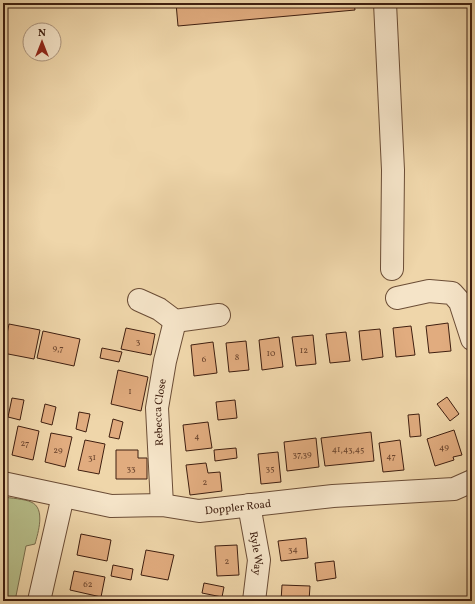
<svg xmlns="http://www.w3.org/2000/svg" width="475" height="604" font-family="Vollkorn,serif">
<style>
.green{fill:#b7be8a;stroke:#7b6e4d}
.building{fill:#e1ac7f;stroke:#3f1f10}
.lines{fill:none;stroke-linecap:round;stroke-linejoin:round}
.minor-casing{stroke:#6b4d36;stroke-width:24}
.minor{stroke:#f5e4c8;stroke-width:22}
.labels{text-anchor:middle;stroke-width:3;stroke-linejoin:round;paint-order:stroke}
.number-label{font-size:9px;fill:#68422c}
.street-label{font-size:11px;fill:#3f1f10;stroke:#f5e4c8}
</style>
<rect width="100%" height="100%" fill="#efd6aa"/>
<filter id="stains"><feTurbulence type="fractalNoise" baseFrequency=".005" numOctaves="4"/><feColorMatrix values="0 0 0 0 .2 0 0 0 0 .09 0 0 0 0 .02 0 0 0 .5 -.17"/></filter>
<radialGradient id="worn" r=".72"><stop offset=".6" stop-color="#630" stop-opacity="0"/><stop offset="1" stop-color="#630" stop-opacity=".3"/></radialGradient>
<path class="green" d="M3,497C10,498 25,499 31,502C46,508 38,533 35,544L26,546L15,601H3Z"/>
<g class="building">
<path d="M176,3H354L355,10L178,26Z"/>
<path d="M448,323L451,351L429,353L426,326Z"/>
<path d="M9,324L40,330L34,359L3,353Z"/>
<path d="M411,326L415,355L396,357L393,328Z"/>
<path d="M126,328L155,334L151,355L121,349Z"/>
<path d="M380,329L383,357L362,360L359,331Z"/>
<path d="M43,331L80,339L74,366L37,358Z"/>
<path d="M346,332L350,361L330,363L326,334Z"/>
<path d="M313,335L316,364L296,366L292,337Z"/>
<path d="M279,337L283,367L262,370L259,340Z"/>
<path d="M246,341L249,370L229,372L226,343Z"/>
<path d="M213,342L217,373L194,376L191,345Z"/>
<path d="M102,348L122,352L119,362L100,358Z"/>
<path d="M118,370L148,377L141,411L111,404Z"/>
<path d="M447,397L459,414L450,421L437,404Z"/>
<path d="M12,398L24,400L20,420L8,417Z"/>
<path d="M235,400L237,418L218,420L216,402Z"/>
<path d="M45,404L56,407L52,425L41,422Z"/>
<path d="M79,412L90,414L86,432L76,429Z"/>
<path d="M419,414L421,436L410,437L408,415Z"/>
<path d="M113,419L123,422L119,439L109,437Z"/>
<path d="M208,422L212,448L186,451L183,425Z"/>
<path d="M18,426L39,431L33,460L12,455Z"/>
<path d="M454,430L462,455L453,457L454,460L435,466L427,439Z"/>
<path d="M371,432L374,461L325,466L321,438Z"/>
<path d="M51,433L72,437L65,467L45,462Z"/>
<path d="M316,438L319,467L287,471L284,442Z"/>
<path d="M85,440L105,444L99,474L78,470Z"/>
<path d="M400,440L404,470L383,472L379,443Z"/>
<path d="M236,448L237,458L215,461L214,450Z"/>
<path d="M116,450H138V458H147V479H116Z"/>
<path d="M278,452L281,482L261,484L258,454Z"/>
<path d="M206,463L208,473L220,472L222,491L190,495L186,465Z"/>
<path d="M81,534L111,540L107,561L77,555Z"/>
<path d="M306,538L308,558L281,561L278,541Z"/>
<path d="M237,545L239,575L217,576L215,546Z"/>
<path d="M146,550L174,555L168,580L141,575Z"/>
<path d="M334,561L336,578L317,581L315,563Z"/>
<path d="M113,565L133,569L131,580L111,576Z"/>
<path d="M74,571L105,577L101,597L70,590Z"/>
<path d="M204,583L224,587L222,597L202,593Z"/>
<path d="M282,585L310,586L309,601H281Z"/>
</g>
<g class="lines">
<g class="minor-casing">
<g id="minor">
<path d="M385,3L393,170L392,269"/>
<path d="M397,298L429,291L452,293L460,302L472,339"/>
<path d="M139,300L159,309L175,321L219,315"/>
<path id="s1" d="M3,483L111,506L162,505L199,511L333,496L454,489L472,481"/>
<path id="s2" d="M162,505L157,408L165,361L175,321"/>
<path id="s3" d="M249,505L259,560L254,601"/>
<path d="M39,601L63,496"/>
</g>
</g>
<use href="#minor" class="minor"/>
</g>
<g class="labels">
<g class="number-label">
<text x="138" y="344">3</text>
<text x="58" y="351">9,7</text>
<text x="304" y="353">12</text>
<text x="271" y="356">10</text>
<text x="237" y="360">8</text>
<text x="204" y="362">6</text>
<text x="130" y="394">1</text>
<text x="197" y="439">4</text>
<text x="25" y="446">27</text>
<text x="444" y="450">49</text>
<text x="348" y="452">41,43,45</text>
<text x="58" y="453">29</text>
<text x="302" y="457">37,39</text>
<text x="391" y="459">47</text>
<text x="92" y="460">31</text>
<text x="131" y="471">33</text>
<text x="270" y="471">35</text>
<text x="205" y="485">2</text>
<text x="293" y="552">34</text>
<text x="227" y="564">2</text>
<text x="88" y="587">62</text>
</g>
<g class="street-label">
<text dy="4" stroke="none"><textPath href="#s2" startOffset="93">Rebecca Close</textPath></text>
<text dy="4" stroke="none"><textPath href="#s1" startOffset="238">Doppler Road</textPath></text>
<text dy="4" stroke="none"><textPath href="#s3" startOffset="49">Ryle Way</textPath></text>
</g>
</g>
<rect width="475" height="604" fill="none" stroke="#efd6aa" stroke-width="16"/>
<rect x="4" y="4" width="467" height="596" fill="none" stroke="#3f1f10" stroke-width="2"/>
<rect x="8" y="8" width="459" height="588" fill="none" stroke="#3f1f10"/>
<g transform="translate(42 42)"><circle r="19" fill="#f5e4c8" stroke="#ac957e"/>
<path d="M0-3L7 15L0 10L-7 15Z" fill="#8f2418"/>
<text y="-6" font-size="11" font-weight="bold" text-anchor="middle" fill="#3f1f10">N</text>
</g>
<rect width="100%" height="100%" filter="url(#stains)"/>
<rect width="100%" height="100%" fill="url(#worn)"/>
</svg>
